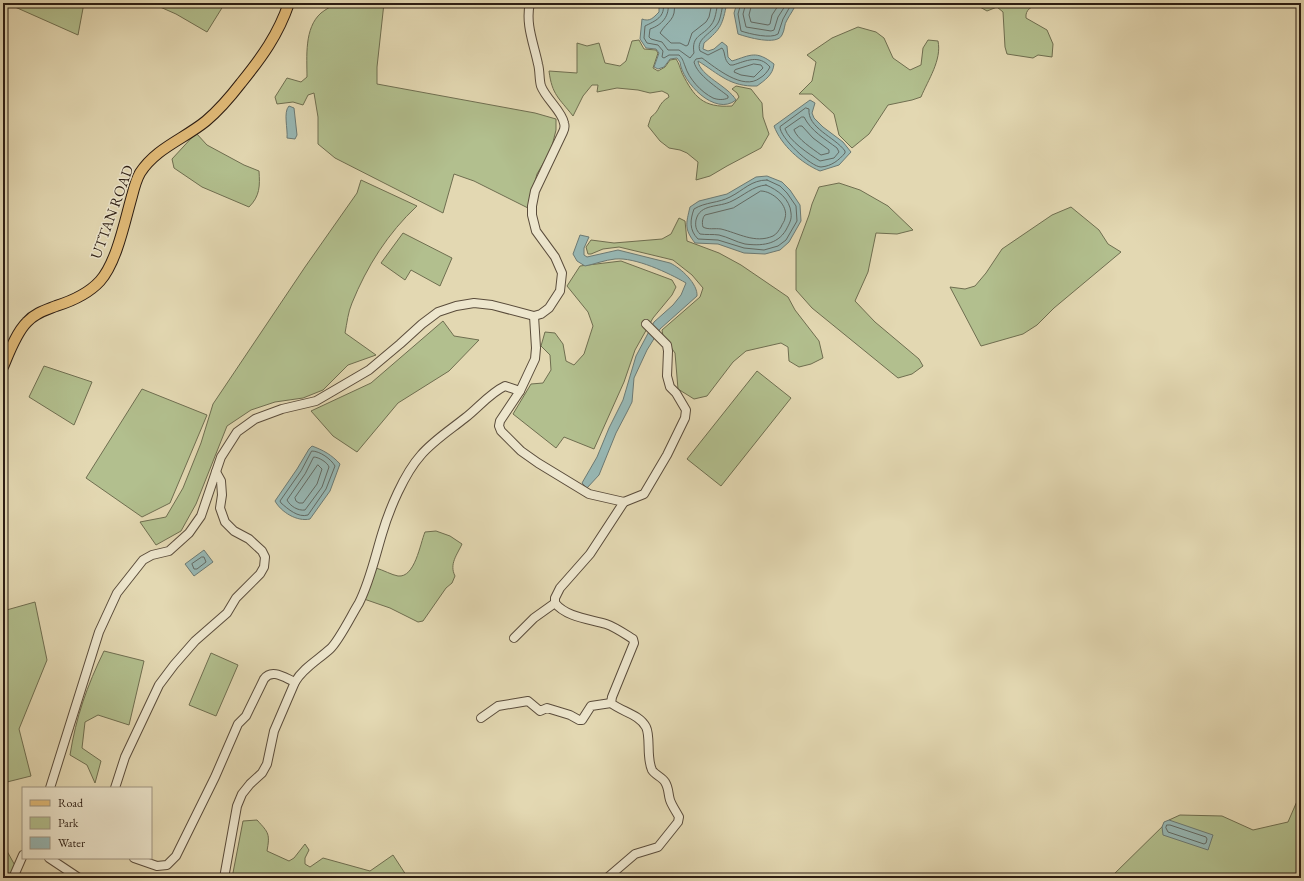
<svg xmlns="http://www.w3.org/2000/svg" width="1304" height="881" font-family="'EB Garamond',serif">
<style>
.green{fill:#b2bf8e;stroke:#6f6e50}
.water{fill:#97b8b5;stroke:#6c7a74}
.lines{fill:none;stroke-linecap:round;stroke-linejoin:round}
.shore{stroke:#626a64;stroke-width:1}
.minor-casing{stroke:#5a4c3b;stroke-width:10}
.major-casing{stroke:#2c1d13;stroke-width:12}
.minor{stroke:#ede6cd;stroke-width:8}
.major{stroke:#e2bc79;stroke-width:10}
.labels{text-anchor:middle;stroke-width:3;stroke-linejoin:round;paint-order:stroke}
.street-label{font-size:15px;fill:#2c1d13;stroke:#ede6cd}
</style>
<rect width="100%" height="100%" fill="#e3d8b2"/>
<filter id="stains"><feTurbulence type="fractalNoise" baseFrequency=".005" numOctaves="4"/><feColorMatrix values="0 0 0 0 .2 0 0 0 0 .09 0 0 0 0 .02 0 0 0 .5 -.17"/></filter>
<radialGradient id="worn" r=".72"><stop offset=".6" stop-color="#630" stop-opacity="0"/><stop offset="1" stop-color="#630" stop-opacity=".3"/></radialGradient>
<g class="green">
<path d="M6,3H84L78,35Z"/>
<path d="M151,3H225L207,32L176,14Z"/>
<path d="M337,3H384L377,67V84L535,113L556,119V130L551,150L537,174L528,208L474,181L454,174L443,213L335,158L318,144V117L314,93L308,95L303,105L293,102L277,104L275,97L287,78L301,82L307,77C307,57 304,28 321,13C326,9 332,6 337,3Z"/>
<path d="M973,3H1039C1032,7 1025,9 1026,18L1047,30L1053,44L1052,57L1038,55L1033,58L1007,54L1005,47L1003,12L997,7L987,11Z"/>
<path d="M858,27L876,32L884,38L893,58L910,70L921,65L923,48L928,40L938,41C942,60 928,80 921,97L912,100L888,105L869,134L852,148L839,135L834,114L812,94H799L812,81L816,62L807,55L832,38Z"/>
<path d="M639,40L644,49L656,50L658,53L653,68L658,71L665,67L670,60L676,59C679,63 680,68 682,73C694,97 703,108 732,106L739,97L737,93L732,89L736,86L751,89L762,103L763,117L769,134L761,148L727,166L710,176L696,180L698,162L687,153L680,150L669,148L660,141L648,126L651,117C661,110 657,104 669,97L668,94L662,91L650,93L638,90L617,88L597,92L598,85H592L583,96L573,116C559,98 552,95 549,71L577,73V43L587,46L599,43L605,63L620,66L626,61L632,41Z"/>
<path d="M196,133L207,145L244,165L259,171C260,186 260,196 249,207L202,187L174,168L172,159Z"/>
<path d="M361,180L417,206C388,233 367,266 352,303C348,312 347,323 345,333L376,355L348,365L323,390L303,398L275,402L251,410L227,426L196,504L181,531L156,545L140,522L166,517L183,488L201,443L213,404L305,267L357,193Z"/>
<path d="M839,183L860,190L888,206L913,230L897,234L876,233L868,272L855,301L875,322L919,359L923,366L912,374L898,378L812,308L796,290V250L809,215L812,204L819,187Z"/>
<path d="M1071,207L1099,230L1108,244L1121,252L1054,308L1037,325L1023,334L981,346L950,287L965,289L975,286L986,273L1002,249L1052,215Z"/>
<path d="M679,218L685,221L687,241L719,253L741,265L788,297L795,310L819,341L823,358L811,364L799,367L789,361L788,347L781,343L746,351L733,362L707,396L694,399L678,389L675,353L663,336L662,330L700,297L703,288L692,275L673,260L619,247L603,249L591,254H588L586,247L591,240L614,243L662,239L671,234Z"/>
<path d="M403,233L452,258L440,286L411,270L405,280L381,263Z"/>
<path d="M621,261L672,280L676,287L672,295L653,318L635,350L624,382L594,449L564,437L556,448L513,414L531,384L543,383L551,370L550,355L541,346L545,332L555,333L563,344L566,361L574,365L584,354L593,326L588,312L567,286L580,266Z"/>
<path d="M443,321L454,336L479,340L449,371L398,403L357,452L333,436L311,411L371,383Z"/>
<path d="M44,366L92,382L74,425L29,397Z"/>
<path d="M757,371L791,398L721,486L687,459Z"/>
<path d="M142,389L207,415L170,503L142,517L86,478Z"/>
<path d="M436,531L450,536L462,544C457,555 449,564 455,576L452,583L446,588L423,621L418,622L390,608L364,599L376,568C383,570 392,575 398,576C415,578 420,544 425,532Z"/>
<path d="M35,602L47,660L19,729L31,776L3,783V611Z"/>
<path d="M104,651L144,661L129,725L98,715L85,722L82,748L101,761L95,783L87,765L70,755C76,717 87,686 104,651Z"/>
<path d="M211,653L238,665L216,716L189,705Z"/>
<path d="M1301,792V878H1110L1169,820L1180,815L1222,816L1253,830L1288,822Z"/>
<path d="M257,820C269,833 270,834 267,851L289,861L294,858L305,844L309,850L305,858V864L310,867L323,858L370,871L393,855L408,878H232L243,821Z"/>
<path d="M3,844L22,878H3Z"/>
</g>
<g class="water">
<path d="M659,3H727C722,25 722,28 704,43L703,49L708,51L714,49L722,42L727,46L728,57L732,61C751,55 756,50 774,64C773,75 765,80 757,86C730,87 719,74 698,61C700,76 728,86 736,100C715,117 682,82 680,62L677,58L670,59L664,67L658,69L654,67L659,53L656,49L646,48L640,39L642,19C650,22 653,18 659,12Z"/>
<path d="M737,3H796C794,10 790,14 787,20C784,24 785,30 782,35C777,46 747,37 738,34L734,13Z"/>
<path d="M810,100L815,103L812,113L814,118L823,127L843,142L851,152L839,165L820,171C801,163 781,145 774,126Z"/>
<path d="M289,106L294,108L297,135L295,139L287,138C288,129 283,112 289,106Z"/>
<path d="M767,176L782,182L790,190L800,205L801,221L789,242L780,250L765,254L744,253L718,244L695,243C684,229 686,224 690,207L699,201L727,194L756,177Z"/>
<path d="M580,235L589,237L584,248V255L587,257L618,250L670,263C681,268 698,284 697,296L660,329L647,350L634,378L632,402L627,412L616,433L599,475L587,488L582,483L597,457L609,428L623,400L636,356L654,322L673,305L681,295L686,283C669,273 635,257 615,259C605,260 595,264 585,266L577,261L573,254Z"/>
<path d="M312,446C323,450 332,455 340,464L330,491L310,519C297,522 281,512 275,501L297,469L309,449Z"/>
<path d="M204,550L213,562L194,576L185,564Z"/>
<path d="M1169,820L1213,835L1208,850L1163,835L1162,827L1164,822Z"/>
</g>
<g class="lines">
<g class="shore">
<path d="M663,3C666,17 655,21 645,26L644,38L647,43L658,45L663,51L662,57L664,58L669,55H679C683,59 683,61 685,66C689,79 701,92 713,98C718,100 724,100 728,98V96C718,88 697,75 694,62L696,59L702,58C716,68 743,91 760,78C764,76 768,71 770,67C759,54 746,61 733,65H730C723,59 726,53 722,48L708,55L700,51C695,38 714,33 719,21C721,16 722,9 723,3"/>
<path d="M668,3C670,16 662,25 650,29L649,37L651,39L662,42L668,50H679L690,58L694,53C691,35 703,36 711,25C716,19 716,10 718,3"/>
<path d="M674,3C677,20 667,21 660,33L671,43H680L686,46L688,45L692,33L706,22L709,17L712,3"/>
<path d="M741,3L738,14L741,31C750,34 771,39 778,34L783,19L792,3"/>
<path d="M746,3L743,14L746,27L771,31L774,30L778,17L787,3"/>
<path d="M752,3L749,15L751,22L768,25L770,24L772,15L780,3"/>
<path d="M754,64L761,65L763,68L754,77L741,75L734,72L735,70Z"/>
<path d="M806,108L809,109C807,128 835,137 845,151V153C839,160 832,166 821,167C811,167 779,137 780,127Z"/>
<path d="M802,117H804C811,131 825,139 837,148L839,152L834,158L820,161C809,154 789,141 785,129Z"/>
<path d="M800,126H802L813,138L829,150V153L821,155C813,149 797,139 794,130Z"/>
<path d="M767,180L780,186L787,193L796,206L797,221L786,240L778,246L764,250L744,248L718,240L698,239C689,230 690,220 694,209C705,202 719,203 730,197C744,190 751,180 767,180Z"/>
<path d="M766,185C778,190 790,199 791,213C792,220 789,224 786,230C777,245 761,246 745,244C736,242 728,237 719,235C713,234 706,235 700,234C696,230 695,226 696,220C700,203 719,208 732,201C743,196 753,186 766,185Z"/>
<path d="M761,191C773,191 789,206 785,218C785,221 782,224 781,227C779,230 777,234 773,236C755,244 738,233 721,229C715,228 708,230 703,227C702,224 702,218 705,215L733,208Z"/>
<path d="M312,451C320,451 331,459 335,466L326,489L308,515C298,518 288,509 281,503L280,501L301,471Z"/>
<path d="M314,457C319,457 328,463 329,467L322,487L305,510C298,511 290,506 287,500L305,474Z"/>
<path d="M318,465L322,469L317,484L303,503H299L296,501L295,498Z"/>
<path d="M202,557H204L206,562L197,569H194L192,564Z"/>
<path d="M1167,825H1170L1206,837L1207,839L1206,843L1204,844L1168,832L1166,828Z"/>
</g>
<g class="minor-casing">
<g id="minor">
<path d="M534,316L536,348L535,359L520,391L500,421L499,426L501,431L521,451L538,463L589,494L624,502L644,494L667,455L685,418L686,410L676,393L670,387L667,376L668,351L667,345L646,324"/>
<path d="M514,638L534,618L555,603"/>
<path d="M481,718L498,706L528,701L540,711L547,708L570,715L579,720H582L591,706L611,703"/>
<path d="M50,788L99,632L117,593L143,560L152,555L169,551L189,533L201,516L221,457L237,432L255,419L282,409L316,401L369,370L400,344L422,324L438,312L456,306L474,303L492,305L534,316L541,314L549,308L560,291L562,273L555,257L536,231L532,215V206L535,191L563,132C564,130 565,126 564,123C562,111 546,99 541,86C539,79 540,71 538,64C534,44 525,24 530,3"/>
<path d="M115,788L125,757L159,685L174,665L195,641L227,613L236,598L260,574L264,567L265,557L262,551L249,539L234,531L225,522L220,508L222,495L221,481L216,472"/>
<path d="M49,858L79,878"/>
<path d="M134,858L157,866L167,865L176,856L215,777L238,724L246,716L264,679C272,668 285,678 295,682"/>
<path d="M13,878L23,855"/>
<path d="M224,878L237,806L242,794L250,784L262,773L267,764L274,731L295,682C303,668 318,660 330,649C339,641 352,614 359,603C370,581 375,557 382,534C389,510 404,474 421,455C433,441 450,430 465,418C478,408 490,393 505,386L520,391"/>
<path d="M607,878L635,854L658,847L678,822L679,817C676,811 672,806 670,800C668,794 669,788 665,782C662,777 655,775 652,770C646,757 651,737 646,727C639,714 622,712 611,703L612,697L634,643L633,639C625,634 615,627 606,624C589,619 566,617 555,603V598L560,588L590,554L624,502"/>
</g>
</g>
<g class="major-casing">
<path id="major" d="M3,367C9,353 16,333 27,322C35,313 46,310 56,306C72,301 89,293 100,281C117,262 125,220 132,196C134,188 136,180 140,173C156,148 184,139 206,121C219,110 231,96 241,83C262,57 278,35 289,3"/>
</g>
<use href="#minor" class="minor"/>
<use href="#major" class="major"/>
</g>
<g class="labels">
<g class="street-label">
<text transform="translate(112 212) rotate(-70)" y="5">UTTAN ROAD</text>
</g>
</g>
<rect width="1304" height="881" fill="none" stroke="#e3d8b2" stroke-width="16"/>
<rect x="4" y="4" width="1296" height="873" fill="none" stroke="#2c1d13" stroke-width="2"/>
<rect x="8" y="8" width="1288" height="865" fill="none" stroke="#2c1d13"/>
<rect x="22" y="787" width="130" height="72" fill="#ede6cd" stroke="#a09683"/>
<rect x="30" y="800" width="20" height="6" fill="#e2bc79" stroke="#a09683"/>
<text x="58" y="807" font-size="12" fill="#2c1d13">Road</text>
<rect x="30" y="817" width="20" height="12" fill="#b2bf8e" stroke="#a09683"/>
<text x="58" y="827" font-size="12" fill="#2c1d13">Park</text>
<rect x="30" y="837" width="20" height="12" fill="#97b8b5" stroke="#a09683"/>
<text x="58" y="847" font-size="12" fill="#2c1d13">Water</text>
<rect width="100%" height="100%" filter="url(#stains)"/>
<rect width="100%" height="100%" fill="url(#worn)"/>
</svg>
